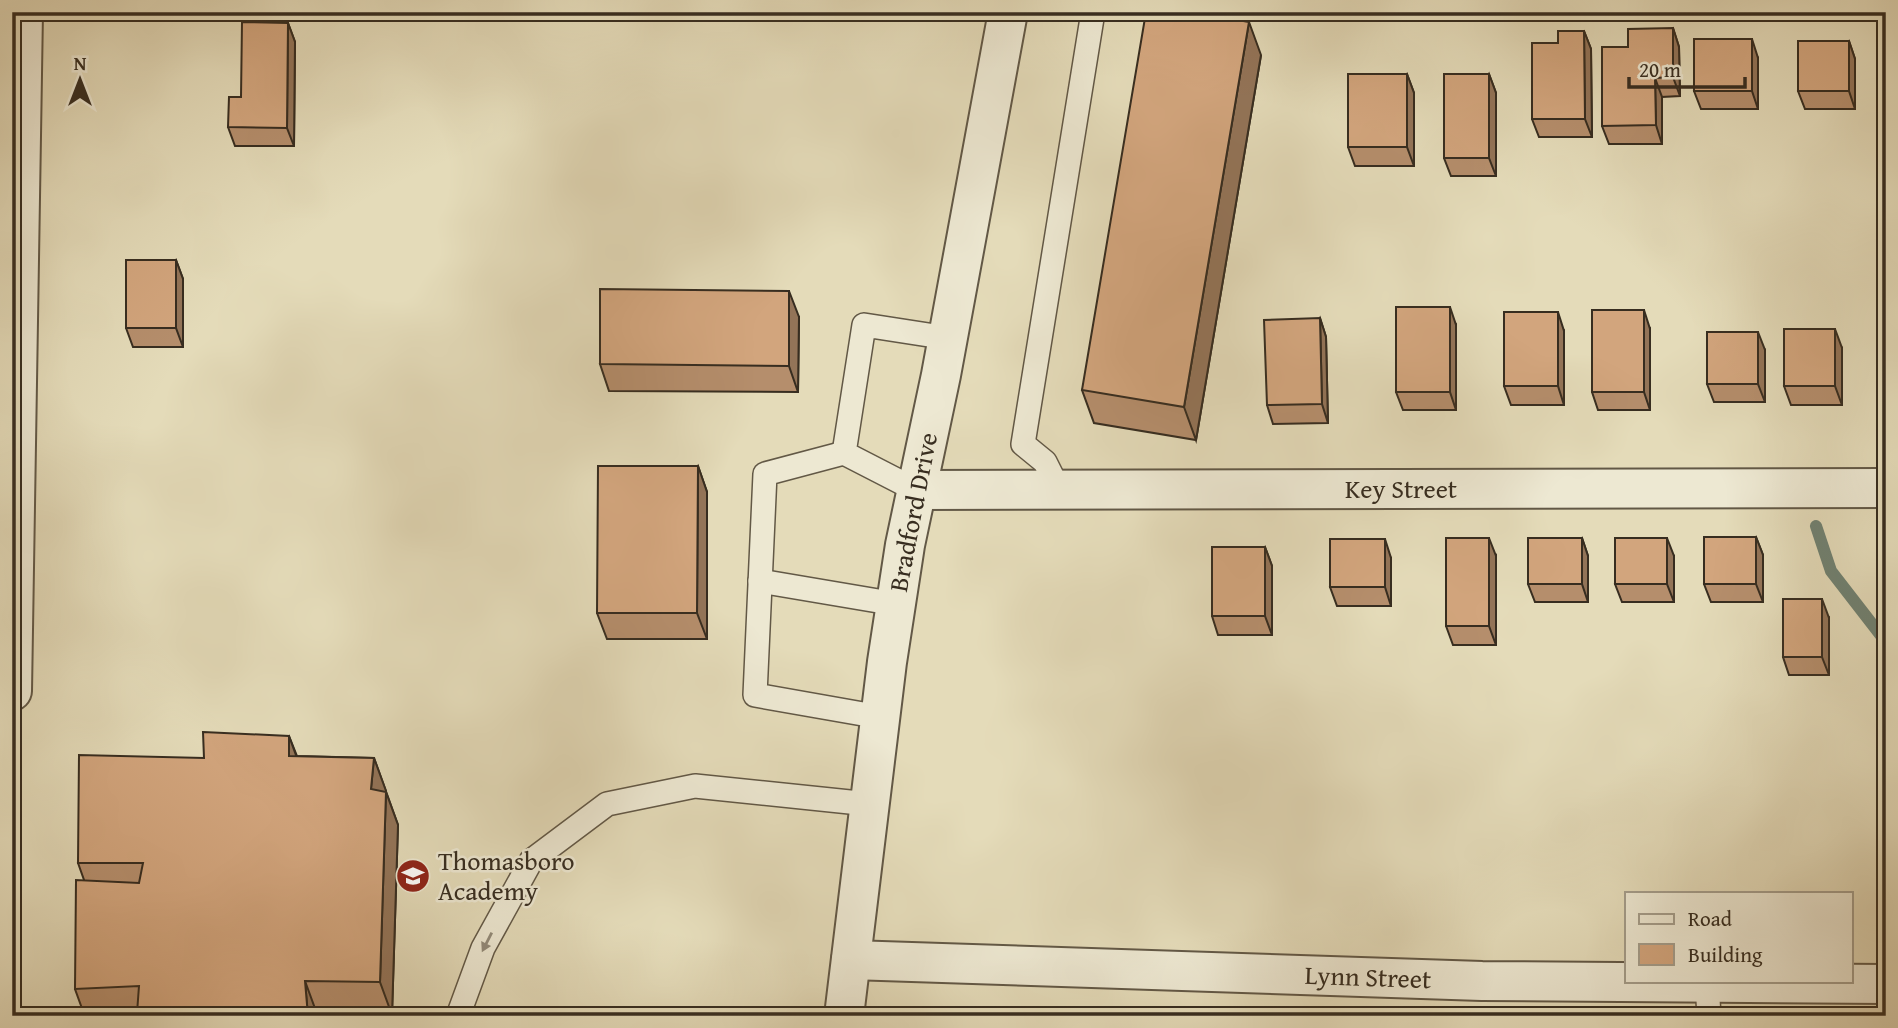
<svg xmlns="http://www.w3.org/2000/svg" width="1898" height="1028" font-family="'Gentium Book Plus',serif">
<style>
.lines{fill:none;stroke-linecap:round;stroke-linejoin:round}
.stream{stroke:#708273;stroke-width:12}
.service-casing{stroke:#625846;stroke-width:26}
.minor-casing{stroke:#625846;stroke-width:42}
.tertiary-casing{stroke:#625846;stroke-width:42}
.service{stroke:#ede8d2;stroke-width:23}
.minor{stroke:#ede8d2;stroke-width:38}
.tertiary{stroke:#ede8d2;stroke-width:38}
.wall{fill:#b58e6c;stroke:#372d20;stroke-width:2}
.shaded-wall{fill:#937458;stroke:#372d20;stroke-width:2}
.building{fill:#d2a57d;stroke:#372d20;stroke-width:2}
.oneway{fill:#928a79}
.labels{text-anchor:middle;stroke-width:5;stroke-linejoin:round;paint-order:stroke}
.street-label{font-size:26px;fill:#372d20;stroke:#ede8d2}
.poi-label{font-size:26px;fill:#372d20;stroke:#ede8d2;text-anchor:start}
</style>
<rect width="100%" height="100%" fill="#e4dbb9"/>
<filter id="stains"><feTurbulence type="fractalNoise" baseFrequency=".00286" numOctaves="4"/><feColorMatrix values="0 0 0 0 .2 0 0 0 0 .09 0 0 0 0 .02 0 0 0 .5 -.17"/></filter>
<radialGradient id="worn" r=".72"><stop offset=".6" stop-color="#630" stop-opacity="0"/><stop offset="1" stop-color="#630" stop-opacity=".3"/></radialGradient>
<g class="lines">
<path class="stream" d="M1816,526L1831,571L1886,642"/>
<g class="service-casing">
<g id="service">
<path d="M844,453L765,474L755,695L880,717"/>
<path d="M916,490L844,453L864,325L948,338"/>
<path d="M1059,490L1045,462L1023,444L1093,12"/>
<path d="M760,581L896,604"/>
<path d="M1707,984L1709,1016"/>
<path d="M458,1016L483,948L531,861L607,804L695,786L869,804"/>
</g>
</g>
<g class="minor-casing">
<g id="minor">
<path d="M916,490L1886,488"/>
<path d="M12,691L23,12"/>
<path d="M851,960L1482,981L1886,984"/>
</g>
</g>
<g class="tertiary-casing">
<path id="tertiary" d="M844,1016L887,662L905,545L941,375L1008,12"/>
</g>
<use href="#service" class="service"/>
<use href="#minor" class="minor"/>
<use href="#tertiary" class="tertiary"/>
</g>
<g class="wall">
<path d="M288,23L295,42L294,146H235L228,127L241,97Z"/>
<path d="M1673,28L1679,47L1680,96L1662,97V144H1609L1602,126L1628,47Z"/>
<path d="M1584,31L1591,49L1592,137H1539L1532,119L1558,43Z"/>
<path d="M1849,41L1855,59V109H1805L1798,91Z"/>
<path d="M1261,55L1196,440L1094,423L1082,390Z"/>
<path d="M1758,58V109H1701L1694,91Z"/>
<path d="M1407,74L1414,93V166H1355L1348,147Z"/>
<path d="M1489,74L1496,93V176H1451L1444,158Z"/>
<path d="M176,260L183,279V347H133L126,328Z"/>
<path d="M799,317L798,392L609,391L600,364Z"/>
<path d="M1320,318L1326,337L1328,423L1273,424L1267,405Z"/>
<path d="M1456,325V410H1403L1396,392Z"/>
<path d="M1650,329V410H1598L1592,392Z"/>
<path d="M1564,331V405H1511L1504,386Z"/>
<path d="M1886,331V402L1880,385Z"/>
<path d="M1842,348V405H1791L1784,386Z"/>
<path d="M1765,350V402H1714L1707,384Z"/>
<path d="M698,466L707,492V639H607L597,613Z"/>
<path d="M1756,537L1763,555V602H1711L1704,584Z"/>
<path d="M1582,538L1588,556V602H1535L1528,584Z"/>
<path d="M1265,547L1272,566V635H1218L1212,616Z"/>
<path d="M1496,556V645H1453L1446,626Z"/>
<path d="M1674,556V602H1622L1615,584Z"/>
<path d="M1391,558V606H1337L1330,587Z"/>
<path d="M1829,618V675H1789L1783,657Z"/>
<path d="M289,736L297,756L374,758L398,825L392,1015L317,1014V1016H75L84,1014L75,989L84,880L78,863Z"/>
</g>
<g class="shaded-wall">
<path d="M1249,22L1261,55L1196,440L1184,407Z"/>
<path d="M288,23L295,42L294,146L287,128Z"/>
<path d="M1673,28L1679,47L1680,96L1673,77Z"/>
<path d="M1584,31L1591,49L1592,137L1585,119Z"/>
<path d="M1752,39L1758,58V109L1752,91Z"/>
<path d="M1849,41L1855,59V109L1849,91Z"/>
<path d="M1407,74L1414,93V166L1407,147Z"/>
<path d="M1489,74L1496,93V176L1489,158Z"/>
<path d="M1655,78L1662,97V144L1656,125Z"/>
<path d="M176,260L183,279V347L176,328Z"/>
<path d="M789,291L799,317L798,392L789,366Z"/>
<path d="M1450,307L1456,325V410L1450,392Z"/>
<path d="M1644,310L1650,329V410L1644,392Z"/>
<path d="M1558,312L1564,331V405L1558,386Z"/>
<path d="M1320,318L1326,337L1328,423L1322,404Z"/>
<path d="M1835,329L1842,348V405L1835,386Z"/>
<path d="M1758,332L1765,350V402L1758,384Z"/>
<path d="M698,466L707,492V639L697,613Z"/>
<path d="M1756,537L1763,555V602L1756,584Z"/>
<path d="M1489,538L1496,556V645L1489,626Z"/>
<path d="M1582,538L1588,556V602L1582,584Z"/>
<path d="M1667,538L1674,556V602L1667,584Z"/>
<path d="M1385,539L1391,558V606L1385,587Z"/>
<path d="M1265,547L1272,566V635L1265,616Z"/>
<path d="M1822,599L1829,618V675L1822,657Z"/>
<path d="M289,736L301,769L289,756Z"/>
<path d="M374,758L386,791L383,822L371,789Z"/>
<path d="M386,792L398,825L392,1015L380,982Z"/>
<path d="M305,981L317,1014V1016H308Z"/>
</g>
<g class="building">
<path d="M1146,12H1192L1249,22L1184,407L1082,390Z"/>
<path d="M242,22L288,23L287,128L228,127L229,97H241Z"/>
<path d="M1673,28V77L1655,78L1656,125L1602,126V47H1628V29Z"/>
<path d="M1558,31H1584L1585,119H1532V43H1558Z"/>
<rect x="1883" y="32" width="3" height="83"/>
<rect x="1694" y="39" width="58" height="52"/>
<rect x="1798" y="41" width="51" height="50"/>
<rect x="1348" y="74" width="59" height="73"/>
<rect x="1444" y="74" width="45" height="84"/>
<rect x="126" y="260" width="50" height="68"/>
<path d="M600,289L789,291V366L600,364Z"/>
<rect x="1396" y="307" width="54" height="85"/>
<rect x="1592" y="310" width="52" height="82"/>
<rect x="1504" y="312" width="54" height="74"/>
<path d="M1320,318L1322,404L1267,405L1264,320Z"/>
<rect x="1784" y="329" width="51" height="57"/>
<rect x="1880" y="331" width="6" height="54"/>
<rect x="1707" y="332" width="51" height="52"/>
<path d="M598,466H698L697,613H597Z"/>
<rect x="1704" y="537" width="52" height="47"/>
<rect x="1446" y="538" width="43" height="88"/>
<rect x="1528" y="538" width="54" height="46"/>
<rect x="1615" y="538" width="52" height="46"/>
<rect x="1330" y="539" width="55" height="48"/>
<rect x="1212" y="547" width="53" height="69"/>
<rect x="1783" y="599" width="39" height="58"/>
<path d="M203,732L289,736V756L374,758L371,789L386,792L380,982L305,981L308,1016H75V1014L137,1013L139,986L75,989L76,880L139,883L143,863H78L79,755L204,758Z"/>
</g>
<defs><path id="oneway-solid" d="M-6-.8H1V-3.2L6.5 0L1 3.2V.8H-6Z" transform="scale(1.75)"/></defs>
<use class="oneway" href="#oneway-solid" transform="translate(487 942) rotate(117)"/>
<defs>
<g id="school-disc" transform="scale(1.75)"><circle r="9.5" fill="#8f2418" stroke="#ede8d2"/><path d="M0-5L7-2L0 1L-7-2ZM-4 1L0 2.5L4 1V4Q0 6-4 4Z" fill="#fff"/></g>
</defs>
<g fill-rule="evenodd">
<use href="#school-disc" x="413" y="876"/>
</g>
<g class="labels">
<g class="street-label">
<text x="1401" y="498">Key Street</text>
<text transform="translate(913 512) rotate(-79)" y="9">Bradford Drive</text>
<text transform="translate(1368 977) rotate(2)" y="9">Lynn Street</text>
</g>
<g class="poi-label">
<text x="438" y="870">Thomasboro<tspan x="438" dy="30">Academy</tspan></text>
</g>
</g>
<rect width="1898" height="1028" fill="none" stroke="#e4dbb9" stroke-width="42"/>
<rect x="14" y="14" width="1870" height="1000" fill="none" stroke="#372d20" stroke-width="3.5"/>
<rect x="21" y="21" width="1856" height="986" fill="none" stroke="#372d20" stroke-width="2"/>
<rect x="1625" y="892" width="228" height="91" fill="#ede8d2" stroke="#a49d8b" stroke-width="2"/>
<rect x="1639" y="914" width="35" height="10" fill="#ede8d2" stroke="#a49d8b" stroke-width="2"/>
<text x="1688" y="926" font-size="21" fill="#372d20">Road</text>
<rect x="1639" y="944" width="35" height="21" fill="#d2a57d" stroke="#a49d8b" stroke-width="2"/>
<text x="1688" y="962" font-size="21" fill="#372d20">Building</text>
<g transform="translate(80 80)" stroke="#ede8d2" stroke-width="5" paint-order="stroke">
<path d="M0-5L12 26L0 18L-12 26Z" fill="#372d20"/>
<text y="-10" font-size="19" font-weight="bold" text-anchor="middle" fill="#372d20">N</text>
</g>
<path d="M1629 77v10h116v-10" fill="none" stroke="#372d20" stroke-width="3.5"/>
<text x="1639" y="77" font-size="21" fill="#372d20" stroke="#ede8d2" stroke-width="5" paint-order="stroke">20 m</text>
<rect width="100%" height="100%" filter="url(#stains)"/>
<rect width="100%" height="100%" fill="url(#worn)"/>
</svg>
